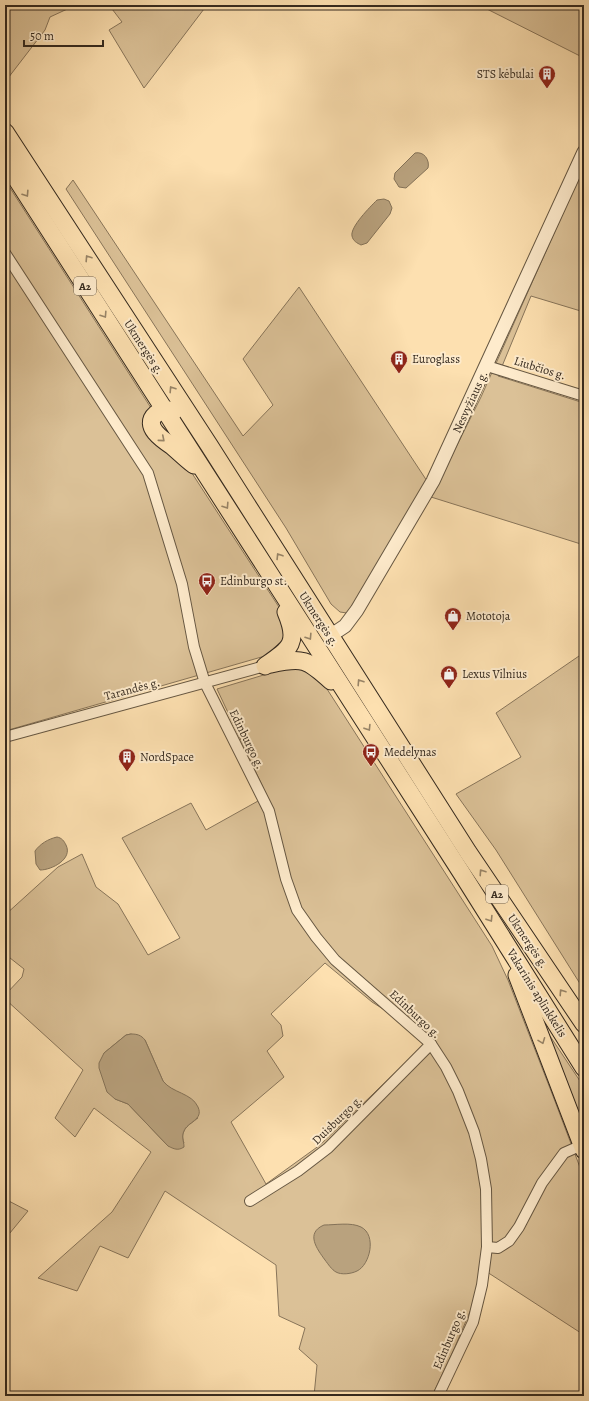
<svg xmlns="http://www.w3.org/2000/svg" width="589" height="1401" font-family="Alegreya,serif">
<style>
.green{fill:#dbc197;stroke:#88755a;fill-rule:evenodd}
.water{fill:#b9a27e;stroke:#847258}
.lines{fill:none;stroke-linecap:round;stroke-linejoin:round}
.minor-casing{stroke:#665742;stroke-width:12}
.tertiary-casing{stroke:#665742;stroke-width:15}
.trunk-casing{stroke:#34291e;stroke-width:19}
.minor{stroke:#feebcc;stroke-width:10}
.tertiary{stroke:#feebcc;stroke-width:13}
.trunk{stroke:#fde0b0;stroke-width:17}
.oneway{stroke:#988467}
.labels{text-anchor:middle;stroke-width:4;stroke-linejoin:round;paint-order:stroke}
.shield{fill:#feebcc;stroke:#716352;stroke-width:1}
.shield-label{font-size:11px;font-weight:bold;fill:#34291e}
.poi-label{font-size:12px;fill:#34291e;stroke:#feebcc;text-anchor:start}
.street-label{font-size:12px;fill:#34291e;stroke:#feebcc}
</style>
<rect width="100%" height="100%" fill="#fde0b0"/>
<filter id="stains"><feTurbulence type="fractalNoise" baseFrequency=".005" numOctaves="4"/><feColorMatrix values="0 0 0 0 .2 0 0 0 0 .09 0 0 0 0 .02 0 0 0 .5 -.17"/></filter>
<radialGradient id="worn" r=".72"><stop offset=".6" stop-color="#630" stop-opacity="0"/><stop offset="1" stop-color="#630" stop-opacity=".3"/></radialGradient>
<g class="green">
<path d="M5,5H76L50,17L45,30L5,82Z"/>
<path d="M109,5H207L144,88L109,30L122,22Z"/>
<path d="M479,5H584V58Z"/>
<path d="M584,166V312L531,296L498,376L584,403V545L431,497L481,397Z"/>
<path d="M5,180L151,408L146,417L186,464L288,621L284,643L265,656L5,731Z"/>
<path d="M73,180L243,436L273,405L243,359L299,287L427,481L353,608L347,613L340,612L331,604L286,528L66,189Z"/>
<path d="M579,656L584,664V990L496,850L456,794L521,757L496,713Z"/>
<path d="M297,665L318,675L492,946L508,980L553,1096L584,1178V1335L487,1272L454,1349L432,1396H314L317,1365L299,1349L305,1328L279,1316L276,1265L165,1191L128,1258L100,1246L77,1291L38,1278L112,1212L151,1152L94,1108L75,1137L55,1118L83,1070L5,999V995L22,977L24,969L5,954V915L58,867L82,854L96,887L118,904L148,955L180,938L122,838L191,803L206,830L267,796L217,689ZM325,963L372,1002L391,1014L425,1044L320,1145L266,1184L231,1122L284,1077L267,1051L283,1036L281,1025L271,1014ZM131,1034L145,1040L163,1081L168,1087L174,1090L198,1118C189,1125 179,1130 184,1143L168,1146L128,1104L115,1099L104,1053L126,1035Z"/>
<path d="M546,1030L584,1087V1127Z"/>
<path d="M5,1199L28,1211L5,1239Z"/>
</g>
<g class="water">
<path d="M415,153C424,151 430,160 428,168L406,188L399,187L394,179L395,173Z"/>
<path d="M384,199L389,201L392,208L390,214L367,243L361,245C357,243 353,241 352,236C350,227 370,207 377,200Z"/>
<path d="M57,837C62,838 64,841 66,845C73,859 52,870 40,870L36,864L35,851C40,844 48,839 57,837Z"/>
<path d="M131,1034C137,1034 141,1035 145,1040L163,1081C172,1093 192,1093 198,1107C204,1120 187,1122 184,1131C181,1137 184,1141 184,1147C178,1151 174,1149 168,1146L128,1104L115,1099L107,1092L99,1068V1063L104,1053L126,1035Z"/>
<path d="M324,1225C335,1225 351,1222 361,1227C377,1235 370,1265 357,1271C351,1274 341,1275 336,1272C332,1270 328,1264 325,1260C317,1249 305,1233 324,1225Z"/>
</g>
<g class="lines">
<g class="minor-casing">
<g id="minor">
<path d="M5,253L148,473L182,584L194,647L205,683L269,811L286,879L297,910L316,937L335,960L431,1044L446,1067L458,1091L474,1132L481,1159L486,1189L487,1247L482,1285L473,1322L438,1396"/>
<path d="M487,366L584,396"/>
<path d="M5,737L265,666"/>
<path d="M250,1201L298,1171L328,1148L431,1044"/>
<path d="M487,1247L498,1248L509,1241L519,1227L542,1183L564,1153L582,1145"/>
</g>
</g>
<g class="tertiary-casing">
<path id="tertiary" d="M330,636L345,626L357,610L433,481L584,152"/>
</g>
<g class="trunk-casing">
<g id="trunk">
<path d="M5,132L209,445L468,852L584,1024"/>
<path d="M5,161L461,872L584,1068"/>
<path d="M174,411C168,409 161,410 156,414C142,426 163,440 172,446C179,452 186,459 194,465"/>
<path d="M271,664C303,657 307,659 331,681"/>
<path d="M265,666C291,648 299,643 286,612"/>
<path d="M517,975L584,1150"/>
</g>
</g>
<use href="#minor" class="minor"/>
<use href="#tertiary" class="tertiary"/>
<use href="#trunk" class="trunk"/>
</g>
<defs><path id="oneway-chevron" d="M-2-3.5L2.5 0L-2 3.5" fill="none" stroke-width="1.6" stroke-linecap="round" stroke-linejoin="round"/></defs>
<g class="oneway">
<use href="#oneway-chevron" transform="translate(26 194) rotate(57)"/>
<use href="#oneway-chevron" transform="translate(88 258) rotate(-123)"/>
<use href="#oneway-chevron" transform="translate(104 315) rotate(57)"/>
<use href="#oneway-chevron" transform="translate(172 389) rotate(-123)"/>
<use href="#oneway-chevron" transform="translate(162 439) rotate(40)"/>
<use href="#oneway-chevron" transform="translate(226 506) rotate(57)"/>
<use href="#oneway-chevron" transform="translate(279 556) rotate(-122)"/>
<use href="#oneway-chevron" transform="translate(309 637) rotate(57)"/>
<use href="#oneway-chevron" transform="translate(360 682) rotate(-123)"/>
<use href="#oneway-chevron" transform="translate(368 728) rotate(58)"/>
<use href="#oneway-chevron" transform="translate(482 872) rotate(-124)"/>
<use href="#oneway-chevron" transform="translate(490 919) rotate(58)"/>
<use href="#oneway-chevron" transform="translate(562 992) rotate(-124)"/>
<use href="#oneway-chevron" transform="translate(542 1041) rotate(69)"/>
</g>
<defs>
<g id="building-pin" transform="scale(0.9)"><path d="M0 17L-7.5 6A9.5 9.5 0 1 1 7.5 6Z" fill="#8f2418" stroke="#feebcc"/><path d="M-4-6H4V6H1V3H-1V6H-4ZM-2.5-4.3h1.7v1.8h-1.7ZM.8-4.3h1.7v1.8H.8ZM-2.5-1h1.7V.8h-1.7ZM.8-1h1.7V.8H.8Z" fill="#fff"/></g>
<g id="bus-pin" transform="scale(0.9)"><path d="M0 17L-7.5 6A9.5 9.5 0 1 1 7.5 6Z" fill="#8f2418" stroke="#feebcc"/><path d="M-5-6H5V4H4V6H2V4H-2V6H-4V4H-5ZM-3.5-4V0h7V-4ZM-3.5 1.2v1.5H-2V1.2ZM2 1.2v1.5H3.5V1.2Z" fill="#fff"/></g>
<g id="shop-pin" transform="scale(0.9)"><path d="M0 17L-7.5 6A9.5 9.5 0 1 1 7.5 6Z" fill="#8f2418" stroke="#feebcc"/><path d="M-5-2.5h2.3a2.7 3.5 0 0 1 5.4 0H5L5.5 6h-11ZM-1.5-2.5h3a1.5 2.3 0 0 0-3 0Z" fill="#fff"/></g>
</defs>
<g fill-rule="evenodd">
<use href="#building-pin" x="547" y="74"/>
<use href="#building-pin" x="399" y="359"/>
<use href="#bus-pin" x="207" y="581"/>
<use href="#shop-pin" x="453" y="616"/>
<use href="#shop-pin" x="449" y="674"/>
<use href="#bus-pin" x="371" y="752"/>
<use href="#building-pin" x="127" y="757"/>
</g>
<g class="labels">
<g class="shield">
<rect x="74" y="277" width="22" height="18" rx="3"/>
<rect x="486" y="885" width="22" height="18" rx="3"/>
</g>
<g class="shield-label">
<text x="85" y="290">A2</text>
<text x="497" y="898">A2</text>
</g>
<g class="poi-label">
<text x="534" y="78" text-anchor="end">STS kėbulai</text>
<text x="412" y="363">Euroglass</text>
<text x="220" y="585">Edinburgo st.</text>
<text x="466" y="620">Mototoja</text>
<text x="462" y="678">Lexus Vilnius</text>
<text x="384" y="756">Medelynas</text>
<text x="140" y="761">NordSpace</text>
</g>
<g class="street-label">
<text transform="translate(144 347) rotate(57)" y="4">Ukmergės g.</text>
<text transform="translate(540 368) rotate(17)" y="4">Liubčios g.</text>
<text transform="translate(470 402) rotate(-65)" y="4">Nesvyžiaus g.</text>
<text transform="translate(319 619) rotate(57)" y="4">Ukmergės g.</text>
<text transform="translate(132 689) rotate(-15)" y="4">Tarandės g.</text>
<text transform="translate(247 739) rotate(64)" y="4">Edinburgo g.</text>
<text transform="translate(528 941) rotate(56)" y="4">Ukmergės g.</text>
<text transform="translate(537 993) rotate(58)" y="4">Vakarinis aplinkkelis</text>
<text transform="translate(415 1014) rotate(43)" y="4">Edinburgo g.</text>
<text transform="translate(337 1120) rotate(-44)" y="4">Duisburgo g.</text>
<text transform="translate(449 1339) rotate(-67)" y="4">Edinburgo g.</text>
</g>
</g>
<rect width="589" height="1401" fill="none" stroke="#fde0b0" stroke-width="20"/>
<rect x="6" y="6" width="577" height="1389" fill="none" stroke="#34291e" stroke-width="2"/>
<rect x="10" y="10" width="569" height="1381" fill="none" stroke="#34291e"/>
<path d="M24 40v6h79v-6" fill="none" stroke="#34291e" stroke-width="2"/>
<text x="30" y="40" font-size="12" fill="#34291e" stroke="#feebcc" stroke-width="3" paint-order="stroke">50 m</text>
<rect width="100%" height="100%" filter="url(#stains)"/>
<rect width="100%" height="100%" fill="url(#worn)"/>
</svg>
